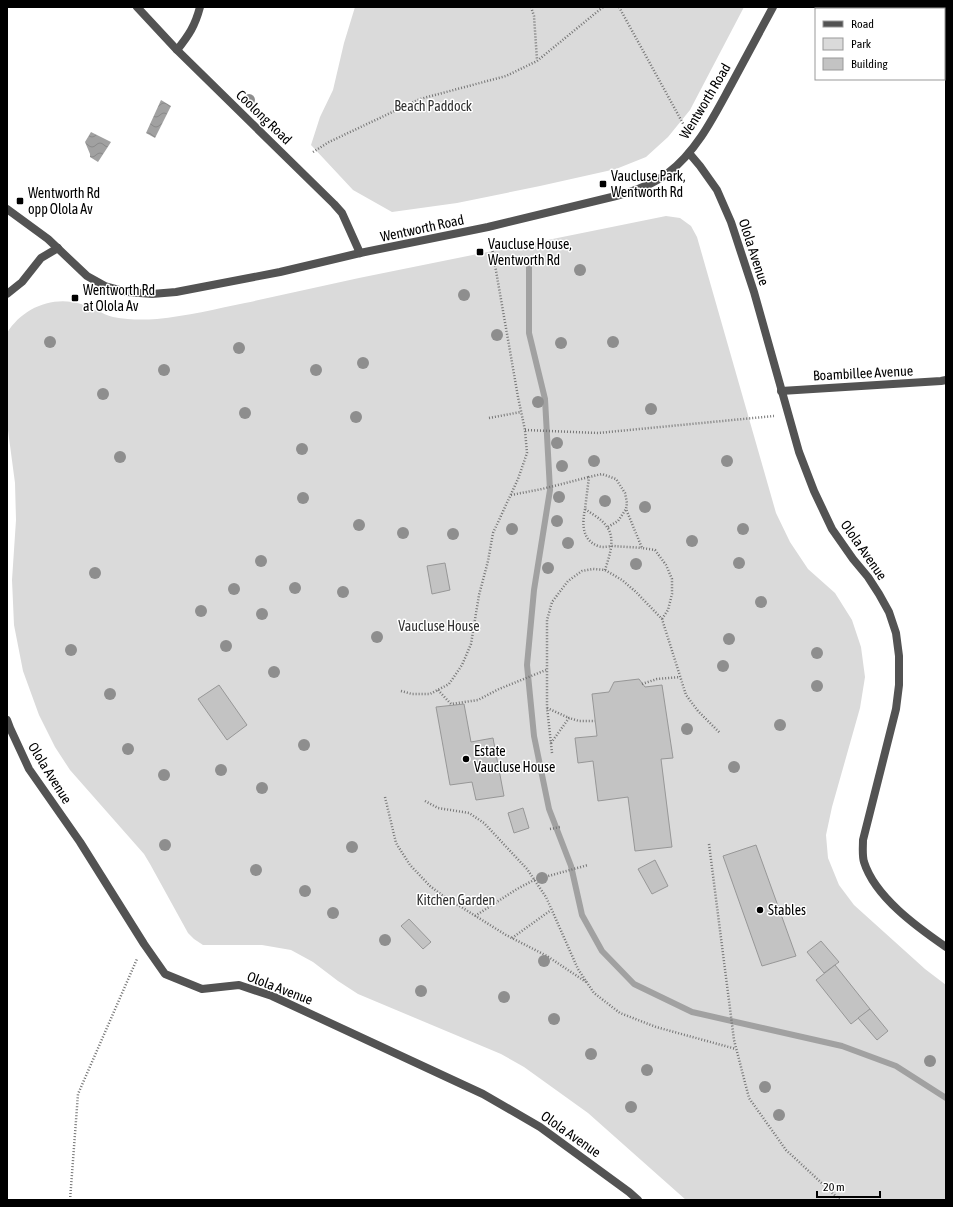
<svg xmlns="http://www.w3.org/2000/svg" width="953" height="1207" font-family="'Asap Condensed',sans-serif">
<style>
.green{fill:#dadada}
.water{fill:url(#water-waves)}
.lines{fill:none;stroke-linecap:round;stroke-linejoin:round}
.stream{stroke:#a1a1a1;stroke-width:6}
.building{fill:#c3c3c3;stroke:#979797}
.path{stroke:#757575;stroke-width:2.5;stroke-dasharray:1 2;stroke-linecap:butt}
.minor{stroke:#535353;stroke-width:8}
.tertiary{stroke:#535353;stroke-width:8}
.tree{fill:#8e8e8e}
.poi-dot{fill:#000;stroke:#fff;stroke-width:1.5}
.labels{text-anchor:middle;stroke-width:3;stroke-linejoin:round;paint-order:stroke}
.street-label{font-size:14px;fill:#000;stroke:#fff}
.park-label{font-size:14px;fill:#313131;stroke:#fff}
.poi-label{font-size:14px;fill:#000;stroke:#fff;text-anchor:start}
</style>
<defs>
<pattern id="water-waves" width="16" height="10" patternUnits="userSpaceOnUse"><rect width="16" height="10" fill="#a1a1a1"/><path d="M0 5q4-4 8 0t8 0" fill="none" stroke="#898989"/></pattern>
</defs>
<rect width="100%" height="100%" fill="#fff"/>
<g class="green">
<path d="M355,7H744L690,110L668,137L646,157L616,169L540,186L457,203L392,212L353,190L311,145L320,117L333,90L344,43Z"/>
<path d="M666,216L680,218L691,226L697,237L776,513L790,542L808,569L835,593L852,620L861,647L865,677L860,708L832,807L826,835L828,858L839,885L854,905L925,969L946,985V1200H686L588,1113L524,1067L501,1054L358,994L338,981L313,962L291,950L262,945H203L194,939L188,933L150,864L144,854L70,770L55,747L39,715L23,671L14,625L12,580L16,520L15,483L7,423V333C22,308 53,295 81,304C92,307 102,314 113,317C129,320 142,320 157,319C187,316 216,309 245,303C283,295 321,286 359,278C461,257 564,237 666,216Z"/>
</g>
<g class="water">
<path d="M161,100L171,106L155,138L146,133Z"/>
<path d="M91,132L111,142L98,162L90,157V154L85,142Z"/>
</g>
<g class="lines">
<path class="stream" d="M529,263V333L545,399L550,490L534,590L527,665L534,736L549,809L571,866L582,915L602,951L634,984L692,1012L842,1046L896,1066L946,1098"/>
</g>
<g class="building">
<path d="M445,563L450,590L432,594L427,566Z"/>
<path d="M639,679L645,687L662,685L673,758L661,759L672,847L635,851L628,797L598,801L593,761L578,763L575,738L597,736L592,694L609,692L614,682Z"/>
<path d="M219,685L247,725L227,740L198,699Z"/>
<path d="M464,704L471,742L493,738L504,796L476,800L472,782L450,785L436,707Z"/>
<path d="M523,808L529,828L514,833L508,813Z"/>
<path d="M756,845L796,956L762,966L723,856Z"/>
<path d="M655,860L668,886L652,894L638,869Z"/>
<path d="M409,919L431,942L423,949L401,926Z"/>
<path d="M821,941L839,962L824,973L807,952Z"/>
<path d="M835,965L870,1009L851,1024L816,980Z"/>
<path d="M870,1009L888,1031L877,1040L858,1018Z"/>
</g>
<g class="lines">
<g class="path">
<path d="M531,7L534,16L537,60"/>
<path d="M619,7L686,129"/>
<path d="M919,7L924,9"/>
<path d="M944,17H946"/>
<path d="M313,152L329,142L420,99L506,76L537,61L603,7"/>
<path d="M489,418L521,412"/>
<path d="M525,430L598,433L774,416"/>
<path d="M511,495L542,489L589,477"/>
<path d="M585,509C582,524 582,540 598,546C603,548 609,546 614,546C623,547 633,547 642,548"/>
<path d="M608,527L618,521L626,509"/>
<path d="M605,570C609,557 616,539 607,527C602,519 592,514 585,509L589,477L602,474L616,479L625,493L627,503L626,509L642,548L655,550L666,565L672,579V594L668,610L662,619"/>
<path d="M642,684L657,679L680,677"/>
<path d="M438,690L451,704L478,700L499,689L546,670"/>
<path d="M401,691L412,694H430L449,684L462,665L471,644L479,595L488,561L493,533L518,479L527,453L525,430L518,397L491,242"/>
<path d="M547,708L569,718"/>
<path d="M551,743L569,718L579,721H595"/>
<path d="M552,753L547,707V620L552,602L568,581L582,571L593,569L605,570L622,580L636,592L662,619L686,695L698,711L720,733"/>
<path d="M385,797L396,843L410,865L430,886L442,895L506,935L547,956L586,982"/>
<path d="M425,801L438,808L469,813L484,823L527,869L546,897L578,969L594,993L620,1013L656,1027L736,1049"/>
<path d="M550,829L560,827"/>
<path d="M709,844L734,1040L749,1098L786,1150L840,1200"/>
<path d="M475,916L517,889L534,880L588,865"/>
<path d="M512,938L551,910"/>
<path d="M70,1200L78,1094L137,959"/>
</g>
<g class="minor">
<path d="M137,7L177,50L334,204L342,213L360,253"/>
<path d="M177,50C189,35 195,26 200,7"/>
<path d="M689,153L700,166L717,190L731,222L754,292L799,452L814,491L832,529L853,559L868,577L879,594L889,612L896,633L899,656V685L896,709L863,840C863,848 862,855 864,862C875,897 917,927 946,947"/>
<path d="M7,294L22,282L41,258L58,248"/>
<path d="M781,391L941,381L946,380"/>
<path d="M7,720L10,728L29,769L80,842L144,944L165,974L202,989L239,985L272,996L483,1094L540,1127L629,1192L638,1200"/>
</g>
<path class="tertiary" d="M7,209L48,239L87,276L105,286L127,292L152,294L176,292L280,272L360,253L488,227L616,196C635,191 652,185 668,173C697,151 714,116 731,85C745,59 759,33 773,7"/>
</g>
<g class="tree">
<circle cx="249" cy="100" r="6"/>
<circle cx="580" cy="270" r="6"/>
<circle cx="464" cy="295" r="6"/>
<circle cx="497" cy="335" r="6"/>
<circle cx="50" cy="342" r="6"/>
<circle cx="613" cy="342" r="6"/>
<circle cx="561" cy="343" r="6"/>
<circle cx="239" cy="348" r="6"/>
<circle cx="363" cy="363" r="6"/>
<circle cx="164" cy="370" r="6"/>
<circle cx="316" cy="370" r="6"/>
<circle cx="103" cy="394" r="6"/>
<circle cx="538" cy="402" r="6"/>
<circle cx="651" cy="409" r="6"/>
<circle cx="245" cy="413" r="6"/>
<circle cx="356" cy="417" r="6"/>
<circle cx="557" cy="443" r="6"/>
<circle cx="302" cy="449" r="6"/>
<circle cx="120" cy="457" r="6"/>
<circle cx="594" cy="461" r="6"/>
<circle cx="727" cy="461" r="6"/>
<circle cx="562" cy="466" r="6"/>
<circle cx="559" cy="497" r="6"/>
<circle cx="303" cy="498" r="6"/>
<circle cx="605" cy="501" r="6"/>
<circle cx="645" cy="507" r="6"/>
<circle cx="557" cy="521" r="6"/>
<circle cx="359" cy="525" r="6"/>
<circle cx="512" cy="529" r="6"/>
<circle cx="743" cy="529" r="6"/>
<circle cx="403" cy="533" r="6"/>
<circle cx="453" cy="534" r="6"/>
<circle cx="692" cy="541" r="6"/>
<circle cx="568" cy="543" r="6"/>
<circle cx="261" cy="561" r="6"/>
<circle cx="739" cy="563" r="6"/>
<circle cx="636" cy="564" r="6"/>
<circle cx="548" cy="568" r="6"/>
<circle cx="95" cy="573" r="6"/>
<circle cx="295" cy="588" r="6"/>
<circle cx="234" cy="589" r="6"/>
<circle cx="343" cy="592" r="6"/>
<circle cx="761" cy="602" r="6"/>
<circle cx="201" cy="611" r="6"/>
<circle cx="262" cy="614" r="6"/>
<circle cx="377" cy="637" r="6"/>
<circle cx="729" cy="639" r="6"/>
<circle cx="226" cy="646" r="6"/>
<circle cx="71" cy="650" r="6"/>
<circle cx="817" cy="653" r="6"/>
<circle cx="723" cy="666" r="6"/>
<circle cx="274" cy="672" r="6"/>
<circle cx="817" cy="686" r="6"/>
<circle cx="110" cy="694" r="6"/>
<circle cx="780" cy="725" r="6"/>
<circle cx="687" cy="729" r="6"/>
<circle cx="304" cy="745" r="6"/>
<circle cx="128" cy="749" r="6"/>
<circle cx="734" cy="767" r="6"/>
<circle cx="221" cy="770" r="6"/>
<circle cx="164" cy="775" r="6"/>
<circle cx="262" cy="788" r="6"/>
<circle cx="165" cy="845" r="6"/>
<circle cx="352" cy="847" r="6"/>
<circle cx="256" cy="870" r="6"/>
<circle cx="542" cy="878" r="6"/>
<circle cx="305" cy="891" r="6"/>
<circle cx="333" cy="913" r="6"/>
<circle cx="385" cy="940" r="6"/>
<circle cx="544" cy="961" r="6"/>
<circle cx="421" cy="991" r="6"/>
<circle cx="504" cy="997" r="6"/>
<circle cx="554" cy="1019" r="6"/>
<circle cx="591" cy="1054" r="6"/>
<circle cx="930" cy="1061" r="6"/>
<circle cx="647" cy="1070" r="6"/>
<circle cx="765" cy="1087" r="6"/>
<circle cx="631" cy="1107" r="6"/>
<circle cx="779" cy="1115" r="6"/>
</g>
<g class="poi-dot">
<rect x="599" y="180" width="8" height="8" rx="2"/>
<rect x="16" y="197" width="8" height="8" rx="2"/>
<rect x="476" y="248" width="8" height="8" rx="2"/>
<rect x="71" y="294" width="8" height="8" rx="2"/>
<circle cx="466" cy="759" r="4"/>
<circle cx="760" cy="910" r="4"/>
</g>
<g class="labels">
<g class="street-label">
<text transform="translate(705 101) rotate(-59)" y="5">Wentworth Road</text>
<text transform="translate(264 117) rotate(44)" y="5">Coolong Road</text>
<text transform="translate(422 228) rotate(-12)" y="5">Wentworth Road</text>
<text transform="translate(754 252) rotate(72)" y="5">Olola Avenue</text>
<text transform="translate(863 373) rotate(-3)" y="5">Boambillee Avenue</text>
<text transform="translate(864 550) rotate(55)" y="5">Olola Avenue</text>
<text transform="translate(50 773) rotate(58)" y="5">Olola Avenue</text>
<text transform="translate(280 988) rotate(21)" y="5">Olola Avenue</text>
<text transform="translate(571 1134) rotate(35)" y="5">Olola Avenue</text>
</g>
<g class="park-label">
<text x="433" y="111">Beach Paddock</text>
<text x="439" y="631">Vaucluse House</text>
<text x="456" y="905">Kitchen Garden</text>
</g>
<g class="poi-label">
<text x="611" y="181">Vaucluse Park,<tspan x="611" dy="16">Wentworth Rd</tspan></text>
<text x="28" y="198">Wentworth Rd<tspan x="28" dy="16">opp Olola Av</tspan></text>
<text x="488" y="249">Vaucluse House,<tspan x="488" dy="16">Wentworth Rd</tspan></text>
<text x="83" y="295">Wentworth Rd<tspan x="83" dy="16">at Olola Av</tspan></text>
<text x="474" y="756">Estate<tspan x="474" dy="16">Vaucluse House</tspan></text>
<text x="768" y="915">Stables</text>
</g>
</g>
<rect width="953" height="1207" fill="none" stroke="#000000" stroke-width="16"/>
<rect x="815" y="8" width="130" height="72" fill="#ffffff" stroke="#999999"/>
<rect x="823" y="21" width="20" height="6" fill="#535353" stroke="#999999"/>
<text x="851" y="28" font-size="12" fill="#000000">Road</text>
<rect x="823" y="38" width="20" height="12" fill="#dadada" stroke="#999999"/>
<text x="851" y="48" font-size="12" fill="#000000">Park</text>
<rect x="823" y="58" width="20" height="12" fill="#c3c3c3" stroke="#999999"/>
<text x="851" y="68" font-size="12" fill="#000000">Building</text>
<path d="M817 1191v6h63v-6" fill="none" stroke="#000000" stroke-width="2"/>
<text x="823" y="1191" font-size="12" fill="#000000" stroke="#ffffff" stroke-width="3" paint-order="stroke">20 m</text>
</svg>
